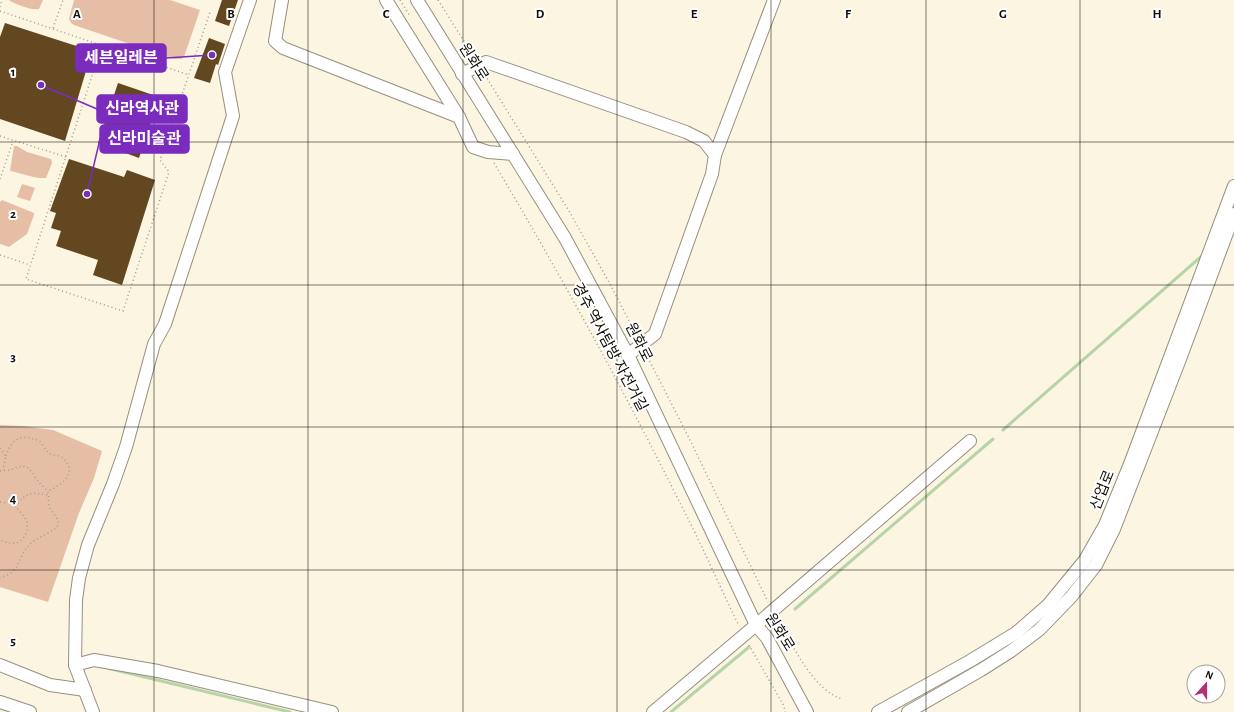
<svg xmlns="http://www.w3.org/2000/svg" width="1234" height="712" font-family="'Alegreya Sans','Noto Sans KR',sans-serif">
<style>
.green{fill:#e5bea5}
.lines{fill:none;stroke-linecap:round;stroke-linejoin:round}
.stream{stroke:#b7d4a8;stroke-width:3}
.building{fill:#624720}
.minor-casing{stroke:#95907f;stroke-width:14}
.path{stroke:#a19d8e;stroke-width:1.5;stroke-dasharray:1 3;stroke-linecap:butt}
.minor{stroke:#fff;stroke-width:12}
.grid{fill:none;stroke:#121009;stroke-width:1;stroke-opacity:0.55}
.labels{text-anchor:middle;stroke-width:4;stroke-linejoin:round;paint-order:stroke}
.street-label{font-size:15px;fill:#121009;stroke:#fff}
.grid-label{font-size:13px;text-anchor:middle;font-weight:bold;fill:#121009;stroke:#fff;stroke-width:4;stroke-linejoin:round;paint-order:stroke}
.leader{fill:none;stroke:#7b2cbf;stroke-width:1.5}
.callout-dot{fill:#7b2cbf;stroke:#fff;stroke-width:1.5}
.callout{fill:#7b2cbf;stroke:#7b2cbf;stroke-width:1.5}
.callout-label{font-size:16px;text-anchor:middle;font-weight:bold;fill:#fff}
</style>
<rect width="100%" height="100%" fill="#fbf5e2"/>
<g class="green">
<path d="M9,0H43L39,9C33,11 14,4 9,0Z"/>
<path d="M74,0H170L200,10L184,57L181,59H174L74,25L71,23L69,19Z"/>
<path d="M14,146H17L27,152L51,159L52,163L46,178C34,179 22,173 10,171Z"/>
<path d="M22,184L35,188L30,201L17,197Z"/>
<path d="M2,200L34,213V215L27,234L9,247L0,244V202Z"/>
<path d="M0,425L22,426L53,430L102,451L94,478L79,513L48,602L0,587Z"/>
</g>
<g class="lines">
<g class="stream">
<path d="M1003,430L1204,254"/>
<path d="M795,609L993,439"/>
<path d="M107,668L290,712"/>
<path d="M671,712L749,647"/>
</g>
</g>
<g class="building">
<path d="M222,0H238L229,26L215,21Z"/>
<path d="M5,23L92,51L65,141L0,119V37Z"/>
<path d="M209,38L225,44L218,65L216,64L210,83L194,78Z"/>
<path d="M118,83L159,97L139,158L98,143Z"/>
<path d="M69,159L124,177L127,170L155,180L122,285L93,275L98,260L56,246L61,231L51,228L56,213L50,211Z"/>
</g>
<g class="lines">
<g class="minor-casing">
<g id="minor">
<path d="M282,0L275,41L283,48L459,117L473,147L488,152L513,154"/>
<path d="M386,0L459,117"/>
<path d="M417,0L565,238L628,355L756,625L767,638L807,712"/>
<path d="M462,74L486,62L686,132L704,141L715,155L712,174L655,334L628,355"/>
<path d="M715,155L774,0"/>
<path d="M0,665L50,685L85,690"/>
<path d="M75,665L94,660L158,671L332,712"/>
<path d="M0,702L30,712"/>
<path d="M93,712L75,665L76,600L79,578L88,545L113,484L126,447L154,344L165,324L233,116L225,72L250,0"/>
<path d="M653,712L756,625L970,441"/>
<path d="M878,712L970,661L1016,633L1048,605L1085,560L1105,525L1130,464L1234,186"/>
<path d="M908,712L981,670L1011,651L1039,630L1071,597L1096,565L1114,529L1180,359L1234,214"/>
</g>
</g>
<g class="path">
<path d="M400,0L410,16"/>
<path d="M438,0L474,57"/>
<path d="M0,7L2,0"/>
<path d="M0,11L189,75"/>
<path d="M53,28L63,0"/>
<path d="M102,45L26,279L123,311L169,172L160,160L210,12"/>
<path d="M485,75L569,211L610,284L636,334"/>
<path d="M0,136L66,157"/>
<path d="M494,163C560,274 622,387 680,503C701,543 719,585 739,626"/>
<path d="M0,179L13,141"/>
<path d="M0,255L30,265"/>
<path d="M646,354L692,444L768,602"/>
<path d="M0,448L6,456L3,470"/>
<path d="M6,456C10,444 16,435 30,438C33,439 36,439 39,441C43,444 45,450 49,453C53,456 59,455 63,458C65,460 67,463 68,465C74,478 57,487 48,491"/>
<path d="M0,471C3,470 6,471 9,470C16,469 22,463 29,469C33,472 35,478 38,481C41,485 47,489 48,493C49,498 48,504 50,508C53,515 61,519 57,527C56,530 34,539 29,545C17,557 21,574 0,577"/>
<path d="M0,502L14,504C18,510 25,516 27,522C29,530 24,541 16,543C11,544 5,542 0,540"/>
<path d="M15,506L25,496L33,493L48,495"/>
<path d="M778,621C793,645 814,692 843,699"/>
<path d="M749,645L784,706L785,712"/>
</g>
<use href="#minor" class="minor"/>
</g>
<path class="grid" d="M154,0V712M308,0V712M463,0V712M617,0V712M771,0V712M926,0V712M1080,0V712M0,142H1234M0,285H1234M0,427H1234M0,570H1234"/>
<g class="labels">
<g class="street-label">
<text transform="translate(474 62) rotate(58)" y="5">원화로</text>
<text transform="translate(639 342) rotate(63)" y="5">원화로</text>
<text transform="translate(610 347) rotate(62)" y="5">경주 역사탐방 자전거길</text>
<text transform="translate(1102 490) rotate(-68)" y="5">산업로</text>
<text transform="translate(780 632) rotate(58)" y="5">원화로</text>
</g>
</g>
<g class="grid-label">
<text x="77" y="18">A</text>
<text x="231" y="18">B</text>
<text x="386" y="18">C</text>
<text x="540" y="18">D</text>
<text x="694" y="18">E</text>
<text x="848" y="18">F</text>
<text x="1003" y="18">G</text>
<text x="1157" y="18">H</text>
<text x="13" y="76">1</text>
<text x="13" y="218">2</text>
<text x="13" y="361">3</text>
<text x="13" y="503">4</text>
<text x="13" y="645">5</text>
</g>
<path class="leader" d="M212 55L166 58M41 85L97 109M87 194L100 139"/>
<g class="callout-dot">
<circle cx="212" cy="55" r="4"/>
<circle cx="41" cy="85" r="4"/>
<circle cx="87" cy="194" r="4"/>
</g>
<g class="callout">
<rect x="76" y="44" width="90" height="28" rx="4"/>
<rect x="97" y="95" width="90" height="28" rx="4"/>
<rect x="100" y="125" width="89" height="28" rx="4"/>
</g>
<g class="callout-label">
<text x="121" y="63">세븐일레븐</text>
<text x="142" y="114">신라역사관</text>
<text x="144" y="144">신라미술관</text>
</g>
<g transform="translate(1206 684) rotate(21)"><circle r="19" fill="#ffffff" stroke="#a09f9d"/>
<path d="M0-3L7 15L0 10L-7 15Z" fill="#b42f75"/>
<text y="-6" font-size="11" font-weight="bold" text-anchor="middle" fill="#121009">N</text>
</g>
</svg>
